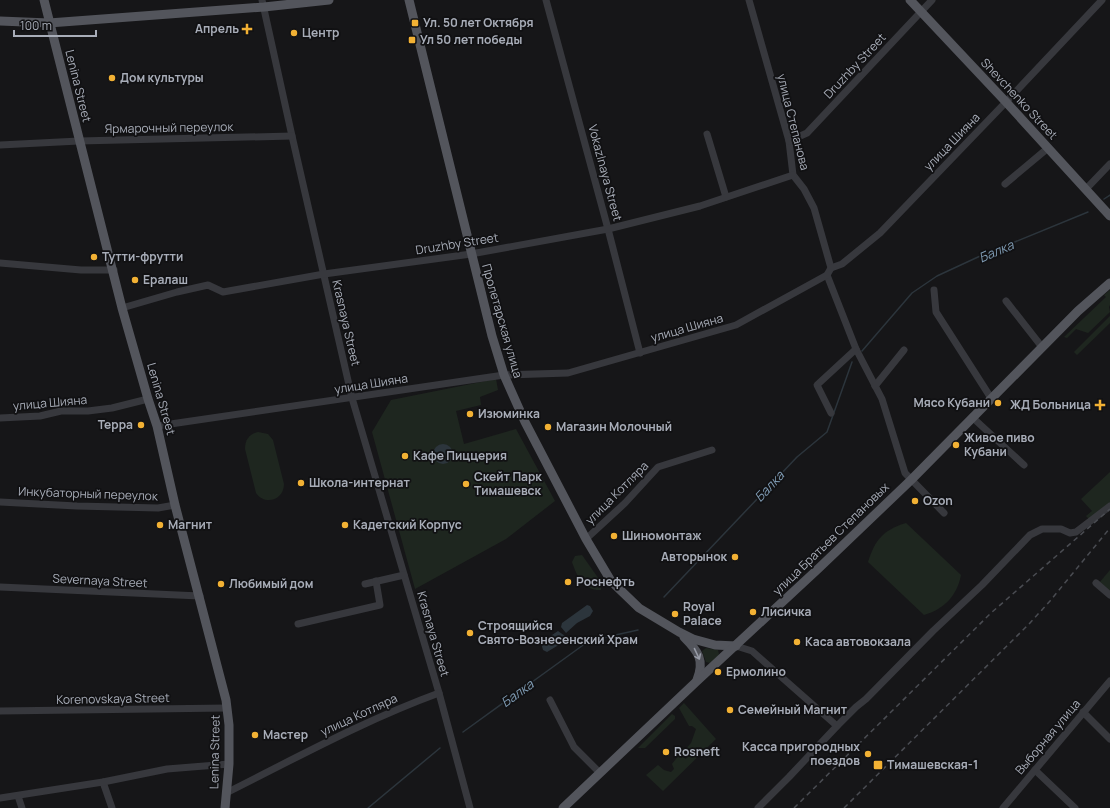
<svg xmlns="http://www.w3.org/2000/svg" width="1110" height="808" font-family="Manrope,sans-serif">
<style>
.green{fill:#1e261f}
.water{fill:#2c353c}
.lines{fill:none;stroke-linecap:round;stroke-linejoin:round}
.stream{stroke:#2c353c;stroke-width:1.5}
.minor{stroke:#37383d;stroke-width:7}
.major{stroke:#53555c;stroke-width:9}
.rail{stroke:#4a4c52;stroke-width:1.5;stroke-dasharray:5 4;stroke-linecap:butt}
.oneway{stroke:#979ba6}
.poi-dot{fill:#f2b134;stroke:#111113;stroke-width:1.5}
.labels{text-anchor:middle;stroke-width:3.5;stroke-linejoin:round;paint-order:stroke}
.poi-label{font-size:12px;font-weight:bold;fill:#a8adb8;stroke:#111113;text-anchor:start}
.street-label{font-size:12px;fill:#a8adb8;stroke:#111113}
.water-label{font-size:13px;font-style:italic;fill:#7f9bb3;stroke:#111113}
</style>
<rect width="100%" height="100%" fill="#161618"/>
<g class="green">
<path d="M1110,290V305L1109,307L1110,312L1088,333L1076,329L1067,338L1064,337L1106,297L1104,295Z"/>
<path d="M1110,316V323L1077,355L1074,352Z"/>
<path d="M496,379L498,390L480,397L481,405L456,411L464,444L516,429L555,501L506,539L415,589L372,432L391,400Z"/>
<path d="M258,432L268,434L273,440L284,484C284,500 265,506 256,493L245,449C245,439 250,434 258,432Z"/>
<path d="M1110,472V502L1090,520L1086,516L1092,511L1081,499Z"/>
<path d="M906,523L961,575C957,596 944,609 924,615L868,562C875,540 883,530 906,523Z"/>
<path d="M582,555L601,582V590C584,591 577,577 572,562L575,556Z"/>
<path d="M1110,570V592L1099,583Z"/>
<path d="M706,648L718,650L719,654L717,658L710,663L706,662L702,651Z"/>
<path d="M684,703L716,739L663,791L646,775L658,765L664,770L671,772L674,769L672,764L679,755L686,759L687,757L684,751L691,743L696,729L692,726H689L679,708Z"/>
<path d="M672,714L675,716V719L645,748H638Z"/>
</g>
<g class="water">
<circle cx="443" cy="454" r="10"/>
<path d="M587,605L590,606L593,611L590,616L577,623L566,633L561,627L562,623Z"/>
<path d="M558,631L565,636V639L557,646L547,652L543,650L541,643L542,640L546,645L548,644L549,637Z"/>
</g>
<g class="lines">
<g class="stream">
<path d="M1104,199L1110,195"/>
<path d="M862,351L912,293L937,276L978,257L1088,212"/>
<path d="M664,597L797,457L827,432L852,362"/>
<path d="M463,732L586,643L611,636L638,630"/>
<path d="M368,808L440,748"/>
</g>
<g class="minor">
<path d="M262,0L292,136L352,398L439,693L470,808"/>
<path d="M546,0L608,229L640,353"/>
<path d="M749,0L789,141L793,175L804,189L814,208L831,268"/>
<path d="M707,134L726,197"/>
<path d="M789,141L807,133L932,0"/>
<path d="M0,145L79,141L292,136"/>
<path d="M1005,184L1048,148"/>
<path d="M1086,189L1110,164"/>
<path d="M0,263L81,270H114"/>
<path d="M827,275L856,349L882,399L905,473L944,513"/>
<path d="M934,290L936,312L991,398"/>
<path d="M1006,301L1042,347"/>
<path d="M122,308L177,292L208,285L223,292L324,274L471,254L608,229L700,206L793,175"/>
<path d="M875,386L904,350"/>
<path d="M831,413L817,385L856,349"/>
<path d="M972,417L1024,465"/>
<path d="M0,418L40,416L61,411H88L112,408L148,399"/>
<path d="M157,426L504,375L568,373L736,325L827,275L831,268L842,264L880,233L1006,102L1102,0"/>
<path d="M0,502L77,506L158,508L175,505"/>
<path d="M586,539L625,503L658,467L712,450"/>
<path d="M1096,583L1110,595"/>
<path d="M365,584L404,575"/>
<path d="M0,587L200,596"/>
<path d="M298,624L380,605L376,581"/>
<path d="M736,646L752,651L837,726"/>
<path d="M550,700L574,747L600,773"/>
<path d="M0,711L227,708"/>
<path d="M1083,712L1110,739"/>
<path d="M1035,770L1075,808"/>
<path d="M103,782L112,808"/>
<path d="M226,793C296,758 365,720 439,693"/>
<path d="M18,796L22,808"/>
<path d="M0,798L103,782L167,769L229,764"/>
<path d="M758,808L789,777L837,726L856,707L866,699L933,631L982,585L1030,535L1042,529H1061L1070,533L1076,532L1110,506"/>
<path d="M1003,808L1110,681"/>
</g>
<g class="major">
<path d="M44,0L122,308L148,399L157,426L175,505L226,700L229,725V764L225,808"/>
<path d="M409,0L492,336L504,375L525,422L586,539L611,581L639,608L679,632L693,639L715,645L736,646"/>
<path d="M910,0L1006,102L1110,216"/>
<path d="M0,21L49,23L264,7L329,0"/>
<path d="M684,637C698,651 705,660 697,680"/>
<path d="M563,808L697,681L819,568L911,480L1078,311L1110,283"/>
</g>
<g class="rail">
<path d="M794,808L991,613L1110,509"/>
<path d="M844,808L1029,624L1050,601L1110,528"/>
</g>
</g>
<defs><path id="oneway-shaft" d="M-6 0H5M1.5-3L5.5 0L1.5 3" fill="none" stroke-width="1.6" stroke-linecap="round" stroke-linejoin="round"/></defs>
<use class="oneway" href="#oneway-shaft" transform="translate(697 654) rotate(65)"/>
<g class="poi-dot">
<rect x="411" y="19" width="8" height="8" rx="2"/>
<path d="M245 23h4v4h4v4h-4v4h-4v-4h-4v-4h4z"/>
<circle cx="294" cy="33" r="4"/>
<rect x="408" y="36" width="8" height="8" rx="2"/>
<circle cx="112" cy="78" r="4"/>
<circle cx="94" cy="257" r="4"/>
<circle cx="135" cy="280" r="4"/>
<circle cx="998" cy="403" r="4"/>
<path d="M1098 399h4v4h4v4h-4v4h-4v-4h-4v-4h4z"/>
<circle cx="470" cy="414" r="4"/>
<circle cx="141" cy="425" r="4"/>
<circle cx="548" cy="427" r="4"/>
<circle cx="956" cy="445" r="4"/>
<circle cx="405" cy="456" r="4"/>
<circle cx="301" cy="483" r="4"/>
<circle cx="466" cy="484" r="4"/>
<circle cx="915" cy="501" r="4"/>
<circle cx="160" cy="525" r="4"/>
<circle cx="345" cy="525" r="4"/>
<circle cx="614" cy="536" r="4"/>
<circle cx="735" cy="557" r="4"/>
<circle cx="568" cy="582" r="4"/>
<circle cx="221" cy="584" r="4"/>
<circle cx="753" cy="612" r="4"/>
<circle cx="675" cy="614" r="4"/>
<circle cx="470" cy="633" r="4"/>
<circle cx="797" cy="642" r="4"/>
<circle cx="718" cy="672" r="4"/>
<circle cx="730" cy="710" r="4"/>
<circle cx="255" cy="735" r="4"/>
<circle cx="666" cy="752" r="4"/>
<circle cx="868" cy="754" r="4"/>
<rect x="873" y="760" width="10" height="10" rx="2"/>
</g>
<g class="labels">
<g class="poi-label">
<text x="423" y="27">Ул. 50 лет Октября</text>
<text x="239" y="33" text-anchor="end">Апрель</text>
<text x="302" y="37">Центр</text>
<text x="420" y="44">Ул 50 лет победы</text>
<text x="120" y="82">Дом культуры</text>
<text x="102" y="261">Тутти-фрутти</text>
<text x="143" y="284">Ералаш</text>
<text x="990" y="407" text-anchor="end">Мясо Кубани</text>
<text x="1091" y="409" text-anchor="end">ЖД Больница</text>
<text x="478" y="418">Изюминка</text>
<text x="133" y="429" text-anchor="end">Терра</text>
<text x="556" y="431">Магазин Молочный</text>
<text x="964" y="442">Живое пиво<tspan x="964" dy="14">Кубани</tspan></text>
<text x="413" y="460">Кафе Пиццерия</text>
<text x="474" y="481">Скейт Парк<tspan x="474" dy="14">Тимашевск</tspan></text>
<text x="309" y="487">Школа-интернат</text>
<text x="923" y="505">Ozon</text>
<text x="168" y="529">Магнит</text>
<text x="353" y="529">Кадетский Корпус</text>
<text x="622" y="540">Шиномонтаж</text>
<text x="727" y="561" text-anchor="end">Авторынок</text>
<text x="576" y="586">Роснефть</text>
<text x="229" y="588">Любимый дом</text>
<text x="683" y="611">Royal<tspan x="683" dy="14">Palace</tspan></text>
<text x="761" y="616">Лисичка</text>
<text x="478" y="630">Строящийся<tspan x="478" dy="14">Свято-Вознесенский Храм</tspan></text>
<text x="805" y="646">Каса автовокзала</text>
<text x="726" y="676">Ермолино</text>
<text x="738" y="714">Семейный Магнит</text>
<text x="263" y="739">Мастер</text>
<text x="860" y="751" text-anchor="end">Касса пригородных<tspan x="860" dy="14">поездов</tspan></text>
<text x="674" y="756">Rosneft</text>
<text x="887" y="769">Тимашевская-1</text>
</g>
<g class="street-label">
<text transform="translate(855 66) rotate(-47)" y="4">Druzhby Street</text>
<text transform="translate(78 86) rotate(76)" y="4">Lenina Street</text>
<text transform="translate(1019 99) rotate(47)" y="4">Shevchenko Street</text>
<text transform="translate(793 122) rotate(76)" y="4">улица Степанова</text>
<text transform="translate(169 128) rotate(-1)" y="4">Ярмарочный переулок</text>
<text transform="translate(952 142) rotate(-46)" y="4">улица Шияна</text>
<text transform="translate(605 173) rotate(75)" y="4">Vokazlnaya Street</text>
<text transform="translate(457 244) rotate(-9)" y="4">Druzhby Street</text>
<text transform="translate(502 321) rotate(74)" y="4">Пролетарская улица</text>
<text transform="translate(346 323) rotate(77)" y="4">Krasnaya Street</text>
<text transform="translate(687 328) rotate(-16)" y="4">улица Шияна</text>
<text transform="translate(371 384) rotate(-9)" y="4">улица Шияна</text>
<text transform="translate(161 399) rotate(74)" y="4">Lenina Street</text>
<text transform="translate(50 403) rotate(-5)" y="4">улица Шияна</text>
<text transform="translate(617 493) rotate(-45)" y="4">улица Котляра</text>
<text transform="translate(88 494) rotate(2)" y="4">Инкубаторный переулок</text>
<text transform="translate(831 539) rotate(-44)" y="4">улица Братьев Степановых</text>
<text transform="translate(100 581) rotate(3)" y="4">Severnaya Street</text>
<text transform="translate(433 634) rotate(74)" y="4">Krasnaya Street</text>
<text transform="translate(113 699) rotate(-1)" y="4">Korenovskaya Street</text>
<text transform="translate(359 715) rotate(-25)" y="4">улица Котляра</text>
<text transform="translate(1048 737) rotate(-50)" y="4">Выборная улица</text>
<text transform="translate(215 752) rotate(-89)" y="4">Lenina Street</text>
</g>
<g class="water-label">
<text transform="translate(996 251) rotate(-23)" y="5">Балка</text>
<text transform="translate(769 486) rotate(-47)" y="5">Балка</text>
<text transform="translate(517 693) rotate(-36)" y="5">Балка</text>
</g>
</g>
<path d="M14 30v6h82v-6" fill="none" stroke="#a8adb8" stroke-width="2"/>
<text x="20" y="30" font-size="12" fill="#a8adb8" stroke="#111113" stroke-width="3" paint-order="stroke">100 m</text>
</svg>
